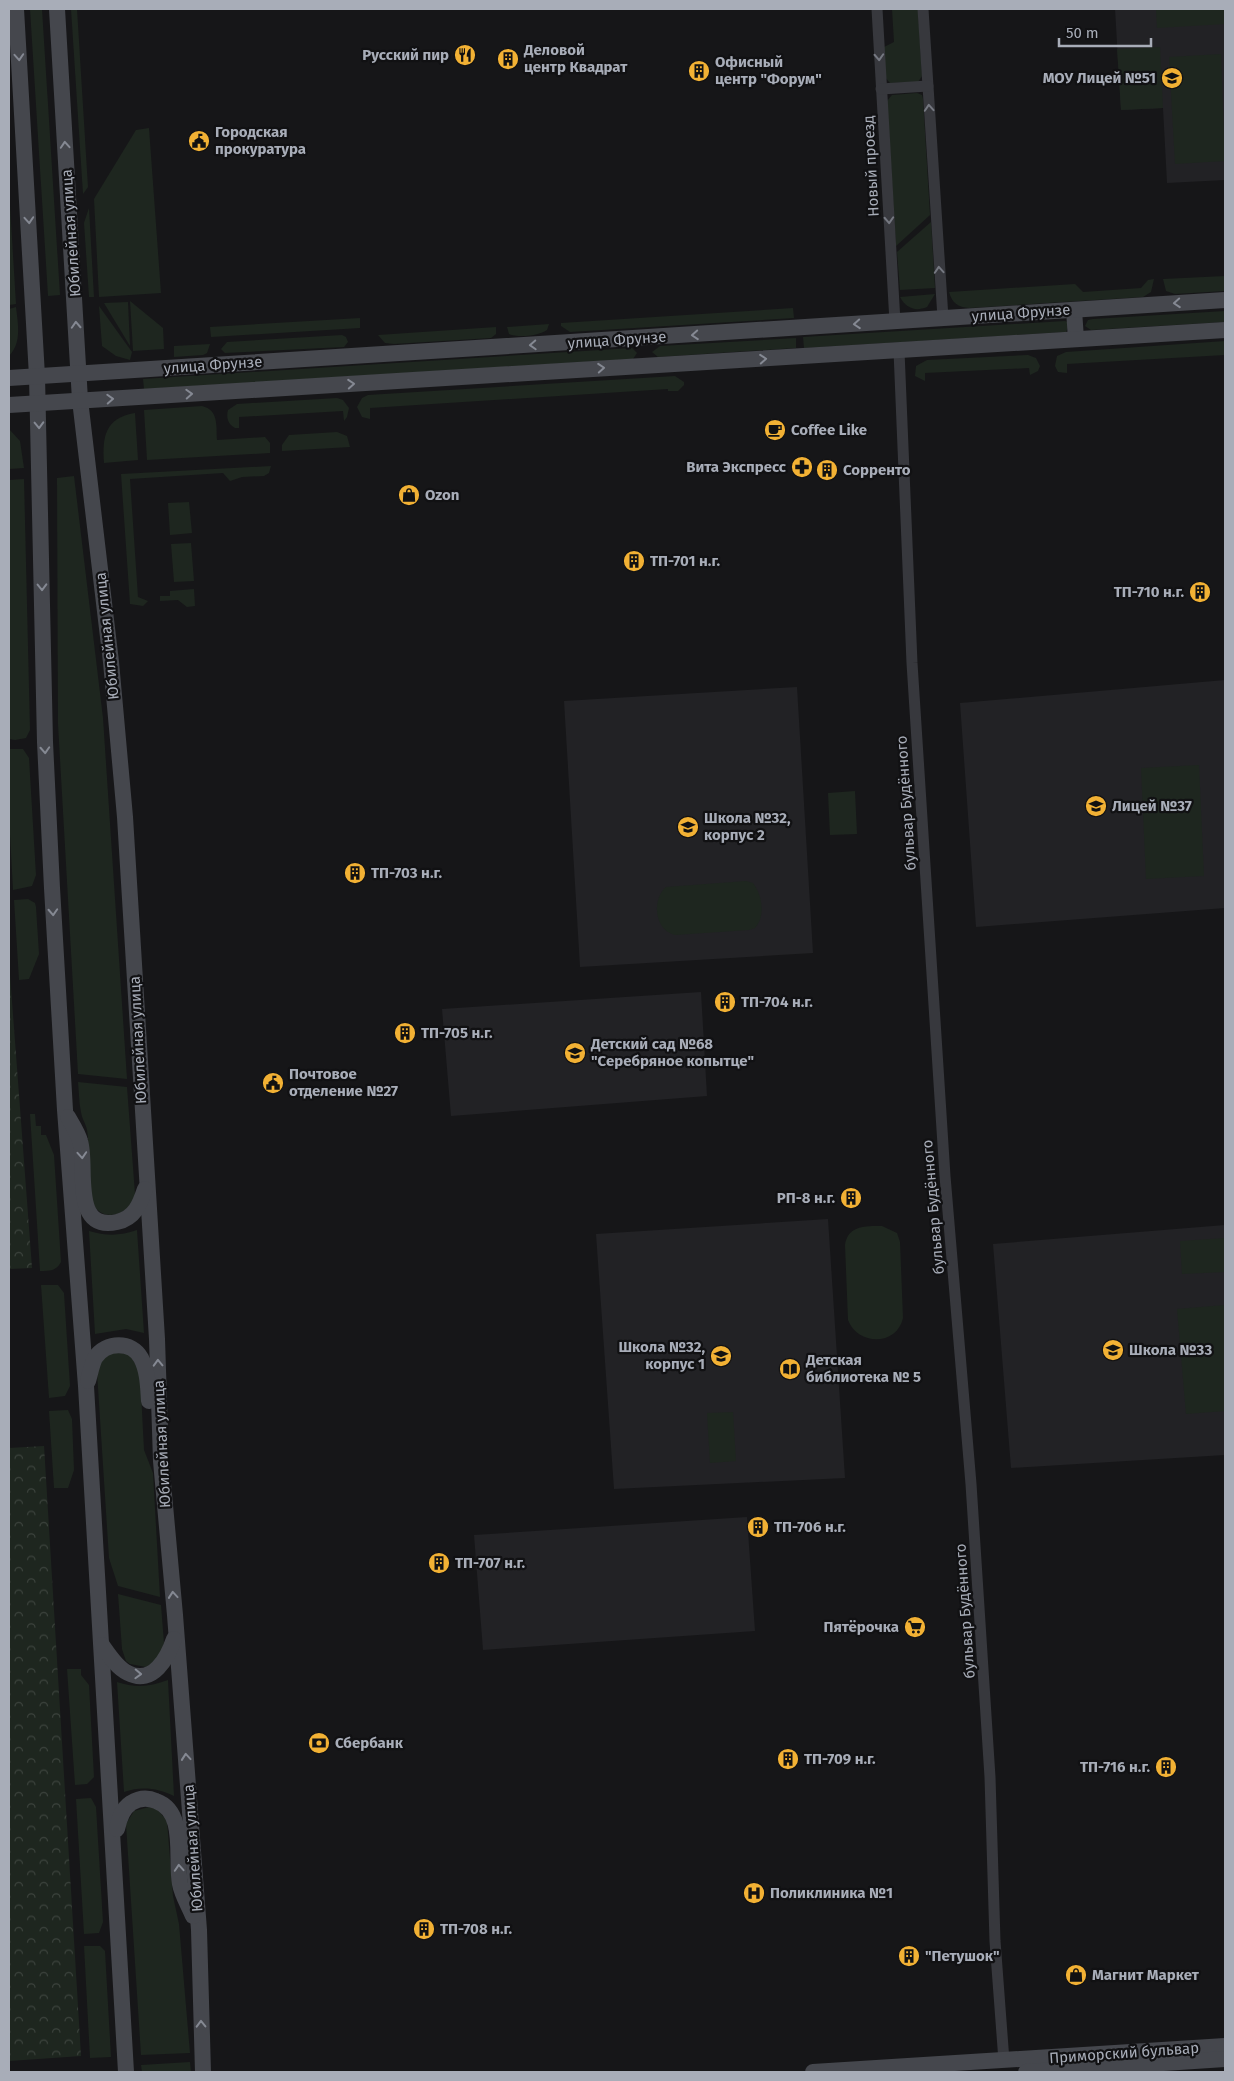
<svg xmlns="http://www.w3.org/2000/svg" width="1234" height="2081" font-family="'Fira Sans',sans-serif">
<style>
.built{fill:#222225}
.green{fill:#1e261f}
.park{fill:url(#park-crowns)}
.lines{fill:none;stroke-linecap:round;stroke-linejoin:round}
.minor{stroke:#37383d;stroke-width:11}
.secondary{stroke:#45474d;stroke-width:16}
.oneway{stroke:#858993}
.oneway2{stroke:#757881}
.labels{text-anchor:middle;stroke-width:4.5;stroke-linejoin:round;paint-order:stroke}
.poi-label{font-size:15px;font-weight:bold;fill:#a8adb8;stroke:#111113;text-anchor:start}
.street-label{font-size:15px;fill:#a8adb8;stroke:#111113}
</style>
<defs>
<pattern id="park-crowns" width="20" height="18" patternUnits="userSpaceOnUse" patternTransform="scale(1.25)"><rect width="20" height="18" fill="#1e261f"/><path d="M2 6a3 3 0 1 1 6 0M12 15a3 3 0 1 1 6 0" fill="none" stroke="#3c433d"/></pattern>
</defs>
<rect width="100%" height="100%" fill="#161618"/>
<g class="built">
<path d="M1115,9H1225V180L1167,183L1163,108L1121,110Z"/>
<path d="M1225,680V908L976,927L960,703Z"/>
<path d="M797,687L813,953L580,967L564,701Z"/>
<path d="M701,992L707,1096L451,1116L442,1009Z"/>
<path d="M828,1219L845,1478L614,1489L596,1234Z"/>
<path d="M1225,1225V1455L1011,1468L993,1244Z"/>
<path d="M747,1517L755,1631L483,1650L474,1535Z"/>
</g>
<g class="green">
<path d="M30,9H42L60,295L48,296Z"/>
<path d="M71,9H77L88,187L83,194Z"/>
<path d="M892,9H918L922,76L918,82L890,83L885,77L884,47L894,42Z"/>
<path d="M1156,9H1225V24L1157,28Z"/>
<path d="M1160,47L1163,108L1121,110L1117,49Z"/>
<path d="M1221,54L1225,161L1175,164L1169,57Z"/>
<path d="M917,93L922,95L923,99L930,215L896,246L887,101L892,95Z"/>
<path d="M149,128L161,293L99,297L94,199L136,130Z"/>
<path d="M9,189L16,304L9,305Z"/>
<path d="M89,208L94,297H89L84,223Z"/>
<path d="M931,222L935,288L900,290L897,252Z"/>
<path d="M1225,276V291L1175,294L1166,291L1163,279Z"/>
<path d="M1154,279L1151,292L1143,297L969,308C958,307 952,303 949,292L1075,284L1083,292L1141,288L1148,280Z"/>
<path d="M935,294L927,307C915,312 906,308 900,297Z"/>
<path d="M130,301L163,328L164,349L133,351Z"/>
<path d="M128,302L130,346L104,303Z"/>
<path d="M99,306L132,352L130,360L116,356L102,346Z"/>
<path d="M16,307C18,324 22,343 9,356V309Z"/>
<path d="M793,308L794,318L570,332L561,326V323Z"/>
<path d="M1225,311V322L1091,330L1085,326L1088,320L1093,319Z"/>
<path d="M360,318V328L211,337L210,327Z"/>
<path d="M1065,321L1070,323L1066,332L804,348L803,337Z"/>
<path d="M549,324L547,330C539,336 517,338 509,334L507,327Z"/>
<path d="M496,327V334L491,338L394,344L385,343L378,335Z"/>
<path d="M342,335L346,337L348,342L344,347L225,353L221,349L227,342Z"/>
<path d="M796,338V348L658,357L652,352L660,346Z"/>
<path d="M1225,341V355L1067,364V373L1058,372L1055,366L1057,356L1066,352Z"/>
<path d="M210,344L207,353L203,355L174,357V346Z"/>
<path d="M632,348L637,353L633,359L144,389L143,379Z"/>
<path d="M1028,355L1036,358L1040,366L1038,371L1030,375L1029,368L925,373V381L915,376L916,366L927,360Z"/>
<path d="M675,376L684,382V385L678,391H668V389L370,408V419L362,417L357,407L362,398L368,395Z"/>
<path d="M337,398L343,400L349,408L347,417L344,421L343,411L239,417V428H235C228,424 226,418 228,410L237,404Z"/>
<path d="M202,406C219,410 216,426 217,440L265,437L270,443V453L147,460L144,410Z"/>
<path d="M135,413L138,460L104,463C102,437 105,418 135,413Z"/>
<path d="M9,429L20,441L24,468L9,469Z"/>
<path d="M337,432L347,436L350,447L282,451V445L289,435Z"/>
<path d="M271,466L269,473L264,476L242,477L230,481L223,473L130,479L138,597L148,601L143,606L130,604L121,474Z"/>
<path d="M74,476L103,718L127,1079L78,1074L58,724L57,478Z"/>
<path d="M24,479L30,730L26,738L15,740L9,739V480Z"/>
<path d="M189,502L192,533L170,535L168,503Z"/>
<path d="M191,543L194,581L174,582L171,544Z"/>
<path d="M194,589L195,606L187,607L178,600L160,601V596H170V591Z"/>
<path d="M9,749H23L29,758L36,875L32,886L13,890L9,816Z"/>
<path d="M1199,765L1204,876L1146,879L1141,768Z"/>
<path d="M855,791L857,834L830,835L828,793Z"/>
<path d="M746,881L753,883C762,895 766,916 755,928L749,930L675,935C655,931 651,900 666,887Z"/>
<path d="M28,899L35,903L36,907L39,954L29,979L19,980L14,900Z"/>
<path d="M78,1082L127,1087L135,1194C134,1211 107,1224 95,1207C84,1190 91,1151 87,1130C86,1124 82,1119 81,1112C79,1103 79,1092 78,1082Z"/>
<path d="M30,1114H35L36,1126H41V1135H46L54,1155L61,1262C56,1271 50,1271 40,1271Z"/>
<path d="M882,1226L897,1233L900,1242L903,1318C897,1346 858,1346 848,1320L845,1245C848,1225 866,1226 882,1226Z"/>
<path d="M137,1230L144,1333L126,1329L95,1334L89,1231C106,1236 120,1236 137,1230Z"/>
<path d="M1225,1238V1272L1182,1274L1180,1241Z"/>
<path d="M41,1285H58L64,1293L70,1386L65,1396L49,1398Z"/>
<path d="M1225,1305V1411L1186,1414L1177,1309Z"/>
<path d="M129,1352L140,1373L144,1450L153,1473L160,1597L118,1586L109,1558L97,1372L100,1363L109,1353Z"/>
<path d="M68,1410L72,1419L74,1470L68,1488H54L49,1411Z"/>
<path d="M733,1412L736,1461L710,1463L707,1413Z"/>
<path d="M118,1594L161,1605L164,1643L159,1659L146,1667L130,1664L126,1661L122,1649Z"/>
<path d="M67,1669H81V1675L89,1685L94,1777L87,1784L75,1785Z"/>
<path d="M168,1680L174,1796C157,1788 142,1786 124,1792L117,1682C136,1688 149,1687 168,1680Z"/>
<path d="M91,1798L96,1807L103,1922L99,1933L84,1934L76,1799Z"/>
<path d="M149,1807L157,1809L167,1821L173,1896L179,1924L190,2053L141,2055L126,1824L134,1811Z"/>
<path d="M84,1946H100L105,1951L111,2057L90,2058Z"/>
<path d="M190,2062L191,2072H142L141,2065Z"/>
</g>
<g class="park">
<path d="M9,962L32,1268L9,1269Z"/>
<path d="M44,1446L81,2056L9,2061V1448Z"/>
</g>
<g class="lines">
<g class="minor">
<path d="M877,9L895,322"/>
<path d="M923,9L943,318"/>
<path d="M881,89L928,86"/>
<path d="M899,351L912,663L945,1176L971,1484L990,1777L995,1941L1004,2061"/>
</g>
<g class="secondary">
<path d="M16,9L37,376L45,742L52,888L65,1110L86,1386L126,2072"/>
<path d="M57,9L80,400L111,662L125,817L157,1339L161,1461L175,1615L199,1930L203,2072"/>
<path d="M1074,310L1076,339"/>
<path d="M9,378L1225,300"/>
<path d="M9,405L1225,330"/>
<path d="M68,1117C72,1124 78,1133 80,1141C88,1165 70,1232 117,1222C135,1218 140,1204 145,1189"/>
<path d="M88,1381C90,1374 92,1364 95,1358C106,1341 132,1341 141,1358C148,1371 148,1387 149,1401"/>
<path d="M102,1645C109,1655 117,1668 128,1673C153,1686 168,1657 174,1639"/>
<path d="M117,1829C119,1819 122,1809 131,1803C139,1798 147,1797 156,1801C187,1812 175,1858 180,1884C182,1895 189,1906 193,1916"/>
<path d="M813,2072L1225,2046"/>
<path d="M1026,2072L1225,2059"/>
</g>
</g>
<defs><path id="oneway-chevron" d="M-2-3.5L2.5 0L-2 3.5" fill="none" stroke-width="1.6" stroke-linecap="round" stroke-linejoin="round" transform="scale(1.25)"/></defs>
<g class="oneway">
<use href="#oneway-chevron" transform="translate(19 57) rotate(86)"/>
<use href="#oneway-chevron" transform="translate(65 145) rotate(-94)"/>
<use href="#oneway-chevron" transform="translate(29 220) rotate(86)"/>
<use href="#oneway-chevron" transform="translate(1177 303) rotate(176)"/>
<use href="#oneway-chevron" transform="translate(857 324) rotate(176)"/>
<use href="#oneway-chevron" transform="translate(76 325) rotate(-93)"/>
<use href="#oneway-chevron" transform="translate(695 335) rotate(176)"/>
<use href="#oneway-chevron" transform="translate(533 345) rotate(177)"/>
<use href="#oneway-chevron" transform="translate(763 359) rotate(-4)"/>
<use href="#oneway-chevron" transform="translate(601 368) rotate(-4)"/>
<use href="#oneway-chevron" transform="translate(351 384) rotate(-4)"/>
<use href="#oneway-chevron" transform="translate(189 394) rotate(-3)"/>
<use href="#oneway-chevron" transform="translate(110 399) rotate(-3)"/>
<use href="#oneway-chevron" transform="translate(39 425) rotate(88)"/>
<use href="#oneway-chevron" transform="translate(42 587) rotate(89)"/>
<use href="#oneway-chevron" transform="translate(45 750) rotate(87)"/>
<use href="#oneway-chevron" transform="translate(53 912) rotate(87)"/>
<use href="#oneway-chevron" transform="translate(82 1155) rotate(86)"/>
<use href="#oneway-chevron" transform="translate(158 1363) rotate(-92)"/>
<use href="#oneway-chevron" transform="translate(173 1595) rotate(-95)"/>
<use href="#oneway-chevron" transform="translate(138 1674) rotate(2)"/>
<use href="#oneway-chevron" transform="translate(186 1757) rotate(-95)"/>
<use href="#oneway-chevron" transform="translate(179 1868) rotate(-94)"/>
<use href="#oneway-chevron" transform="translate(201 2024) rotate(-91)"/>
</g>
<g class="oneway2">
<use href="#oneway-chevron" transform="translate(879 57) rotate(87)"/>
<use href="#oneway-chevron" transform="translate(929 108) rotate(-94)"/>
<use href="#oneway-chevron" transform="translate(889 220) rotate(87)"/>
<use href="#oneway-chevron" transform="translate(939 270) rotate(-94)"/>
</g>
<defs>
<g id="restaurant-disc" transform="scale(1.125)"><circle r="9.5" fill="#f2b134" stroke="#111113"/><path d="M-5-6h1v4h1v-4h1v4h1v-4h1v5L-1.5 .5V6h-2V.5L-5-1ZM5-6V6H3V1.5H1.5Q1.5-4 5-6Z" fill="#111"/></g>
<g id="building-disc" transform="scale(1.125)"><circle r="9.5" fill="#f2b134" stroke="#111113"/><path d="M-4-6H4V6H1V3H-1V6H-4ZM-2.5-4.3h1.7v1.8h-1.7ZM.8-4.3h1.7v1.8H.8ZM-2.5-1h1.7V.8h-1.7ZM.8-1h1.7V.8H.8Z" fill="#111"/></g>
<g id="school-disc" transform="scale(1.125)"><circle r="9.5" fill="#f2b134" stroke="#111113"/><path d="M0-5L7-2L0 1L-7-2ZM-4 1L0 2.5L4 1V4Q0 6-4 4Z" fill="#111"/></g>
<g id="civic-disc" transform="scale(1.125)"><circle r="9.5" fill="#f2b134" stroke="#111113"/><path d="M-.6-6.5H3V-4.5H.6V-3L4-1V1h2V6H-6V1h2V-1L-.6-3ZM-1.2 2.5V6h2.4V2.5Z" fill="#111"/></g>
<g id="cafe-disc" transform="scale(1.125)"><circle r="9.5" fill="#f2b134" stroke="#111113"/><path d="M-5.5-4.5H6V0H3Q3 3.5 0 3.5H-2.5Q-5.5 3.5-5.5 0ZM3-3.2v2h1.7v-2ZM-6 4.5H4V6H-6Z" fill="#111"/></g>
<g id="pharmacy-disc" transform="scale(1.125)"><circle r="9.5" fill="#f2b134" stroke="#111113"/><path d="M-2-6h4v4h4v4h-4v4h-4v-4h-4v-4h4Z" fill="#111"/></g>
<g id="shop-disc" transform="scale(1.125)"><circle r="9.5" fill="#f2b134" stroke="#111113"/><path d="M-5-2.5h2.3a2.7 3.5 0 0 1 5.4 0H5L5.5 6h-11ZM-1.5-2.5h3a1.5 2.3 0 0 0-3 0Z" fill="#111"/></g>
<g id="library-disc" transform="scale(1.125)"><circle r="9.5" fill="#f2b134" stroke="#111113"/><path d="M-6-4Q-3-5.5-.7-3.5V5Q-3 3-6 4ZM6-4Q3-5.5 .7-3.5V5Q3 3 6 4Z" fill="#111"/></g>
<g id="supermarket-disc" transform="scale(1.125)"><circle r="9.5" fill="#f2b134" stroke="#111113"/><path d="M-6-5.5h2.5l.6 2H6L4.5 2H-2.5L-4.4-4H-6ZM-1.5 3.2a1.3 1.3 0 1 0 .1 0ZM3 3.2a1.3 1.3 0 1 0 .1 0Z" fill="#111"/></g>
<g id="bank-disc" transform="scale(1.125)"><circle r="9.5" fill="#f2b134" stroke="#111113"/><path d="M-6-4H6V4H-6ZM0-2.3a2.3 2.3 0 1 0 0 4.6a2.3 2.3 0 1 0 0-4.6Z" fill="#111"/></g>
<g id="hospital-disc" transform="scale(1.125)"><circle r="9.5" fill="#f2b134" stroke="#111113"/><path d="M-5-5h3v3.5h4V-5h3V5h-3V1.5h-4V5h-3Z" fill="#111"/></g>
</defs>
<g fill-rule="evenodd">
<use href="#restaurant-disc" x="465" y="55"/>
<use href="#building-disc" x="508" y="59"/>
<use href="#building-disc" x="699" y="71"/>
<use href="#school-disc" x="1172" y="78"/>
<use href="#civic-disc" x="199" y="141"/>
<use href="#cafe-disc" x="775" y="430"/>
<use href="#pharmacy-disc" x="802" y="467"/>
<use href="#building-disc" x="827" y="470"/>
<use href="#shop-disc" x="409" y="495"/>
<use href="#building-disc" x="634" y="561"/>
<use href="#building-disc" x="1200" y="592"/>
<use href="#school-disc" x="1096" y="806"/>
<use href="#school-disc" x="688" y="827"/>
<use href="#building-disc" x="355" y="873"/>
<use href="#building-disc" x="725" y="1002"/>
<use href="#building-disc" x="405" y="1033"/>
<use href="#school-disc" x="575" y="1053"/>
<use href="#civic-disc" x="273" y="1083"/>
<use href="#building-disc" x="851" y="1198"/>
<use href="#school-disc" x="1113" y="1350"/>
<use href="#school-disc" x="721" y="1356"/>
<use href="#library-disc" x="790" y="1369"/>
<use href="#building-disc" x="758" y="1527"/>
<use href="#building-disc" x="439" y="1563"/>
<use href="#supermarket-disc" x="915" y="1627"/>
<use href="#bank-disc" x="319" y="1743"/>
<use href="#building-disc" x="788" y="1759"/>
<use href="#building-disc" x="1166" y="1767"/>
<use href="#hospital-disc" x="754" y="1893"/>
<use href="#building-disc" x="424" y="1929"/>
<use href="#building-disc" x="909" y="1956"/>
<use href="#shop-disc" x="1076" y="1975"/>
</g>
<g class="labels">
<g class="poi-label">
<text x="524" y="55">Деловой<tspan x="524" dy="17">центр Квадрат</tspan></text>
<text x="449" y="60" text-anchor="end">Русский пир</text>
<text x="715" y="67">Офисный<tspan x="715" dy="17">центр "Форум"</tspan></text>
<text x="1156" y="83" text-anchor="end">МОУ Лицей №51</text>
<text x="215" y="137">Городская<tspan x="215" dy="17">прокуратура</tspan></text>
<text x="791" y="435">Coffee Like</text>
<text x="786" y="472" text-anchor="end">Вита Экспресс</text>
<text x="843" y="475">Сорренто</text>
<text x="425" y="500">Ozon</text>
<text x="650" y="566">ТП-701 н.г.</text>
<text x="1184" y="597" text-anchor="end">ТП-710 н.г.</text>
<text x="1112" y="811">Лицей №37</text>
<text x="704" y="823">Школа №32,<tspan x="704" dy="17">корпус 2</tspan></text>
<text x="371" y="878">ТП-703 н.г.</text>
<text x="741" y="1007">ТП-704 н.г.</text>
<text x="421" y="1038">ТП-705 н.г.</text>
<text x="591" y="1049">Детский сад №68<tspan x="591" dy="17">"Серебряное копытце"</tspan></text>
<text x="289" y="1079">Почтовое<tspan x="289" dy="17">отделение №27</tspan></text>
<text x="835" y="1203" text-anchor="end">РП-8 н.г.</text>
<text x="705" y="1352" text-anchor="end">Школа №32,<tspan x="705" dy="17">корпус 1</tspan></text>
<text x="1129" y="1355">Школа №33</text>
<text x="806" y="1365">Детская<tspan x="806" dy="17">библиотека № 5</tspan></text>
<text x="774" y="1532">ТП-706 н.г.</text>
<text x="455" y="1568">ТП-707 н.г.</text>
<text x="899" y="1632" text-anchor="end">Пятёрочка</text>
<text x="335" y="1748">Сбербанк</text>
<text x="804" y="1764">ТП-709 н.г.</text>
<text x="1150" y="1772" text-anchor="end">ТП-716 н.г.</text>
<text x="770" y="1898">Поликлиника №1</text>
<text x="440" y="1934">ТП-708 н.г.</text>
<text x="925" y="1961">"Петушок"</text>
<text x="1092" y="1980">Магнит Маркет</text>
</g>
<g class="street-label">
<text transform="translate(871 166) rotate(-93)" y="5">Новый проезд</text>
<text transform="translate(71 233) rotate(-94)" y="5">Юбилейная улица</text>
<text transform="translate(1021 313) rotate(-4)" y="5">улица Фрунзе</text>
<text transform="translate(617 340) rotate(-4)" y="5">улица Фрунзе</text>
<text transform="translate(213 365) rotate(-4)" y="5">улица Фрунзе</text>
<text transform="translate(107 636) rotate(-96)" y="5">Юбилейная улица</text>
<text transform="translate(906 803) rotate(-94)" y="5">бульвар Будённого</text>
<text transform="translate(138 1040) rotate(-93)" y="5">Юбилейная улица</text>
<text transform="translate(933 1207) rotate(-95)" y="5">бульвар Будённого</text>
<text transform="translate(162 1444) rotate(-93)" y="5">Юбилейная улица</text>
<text transform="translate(965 1611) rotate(-94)" y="5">бульвар Будённого</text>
<text transform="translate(193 1848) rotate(-94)" y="5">Юбилейная улица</text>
<text transform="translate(1124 2053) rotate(-4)" y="5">Приморский бульвар</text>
</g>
</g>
<rect width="1234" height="2081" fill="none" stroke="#a8adb8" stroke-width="20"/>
<path d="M1059 38v8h92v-8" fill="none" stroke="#a8adb8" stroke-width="2.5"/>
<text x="1066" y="38" font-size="15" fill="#a8adb8" stroke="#111113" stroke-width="4" paint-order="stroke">50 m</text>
</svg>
